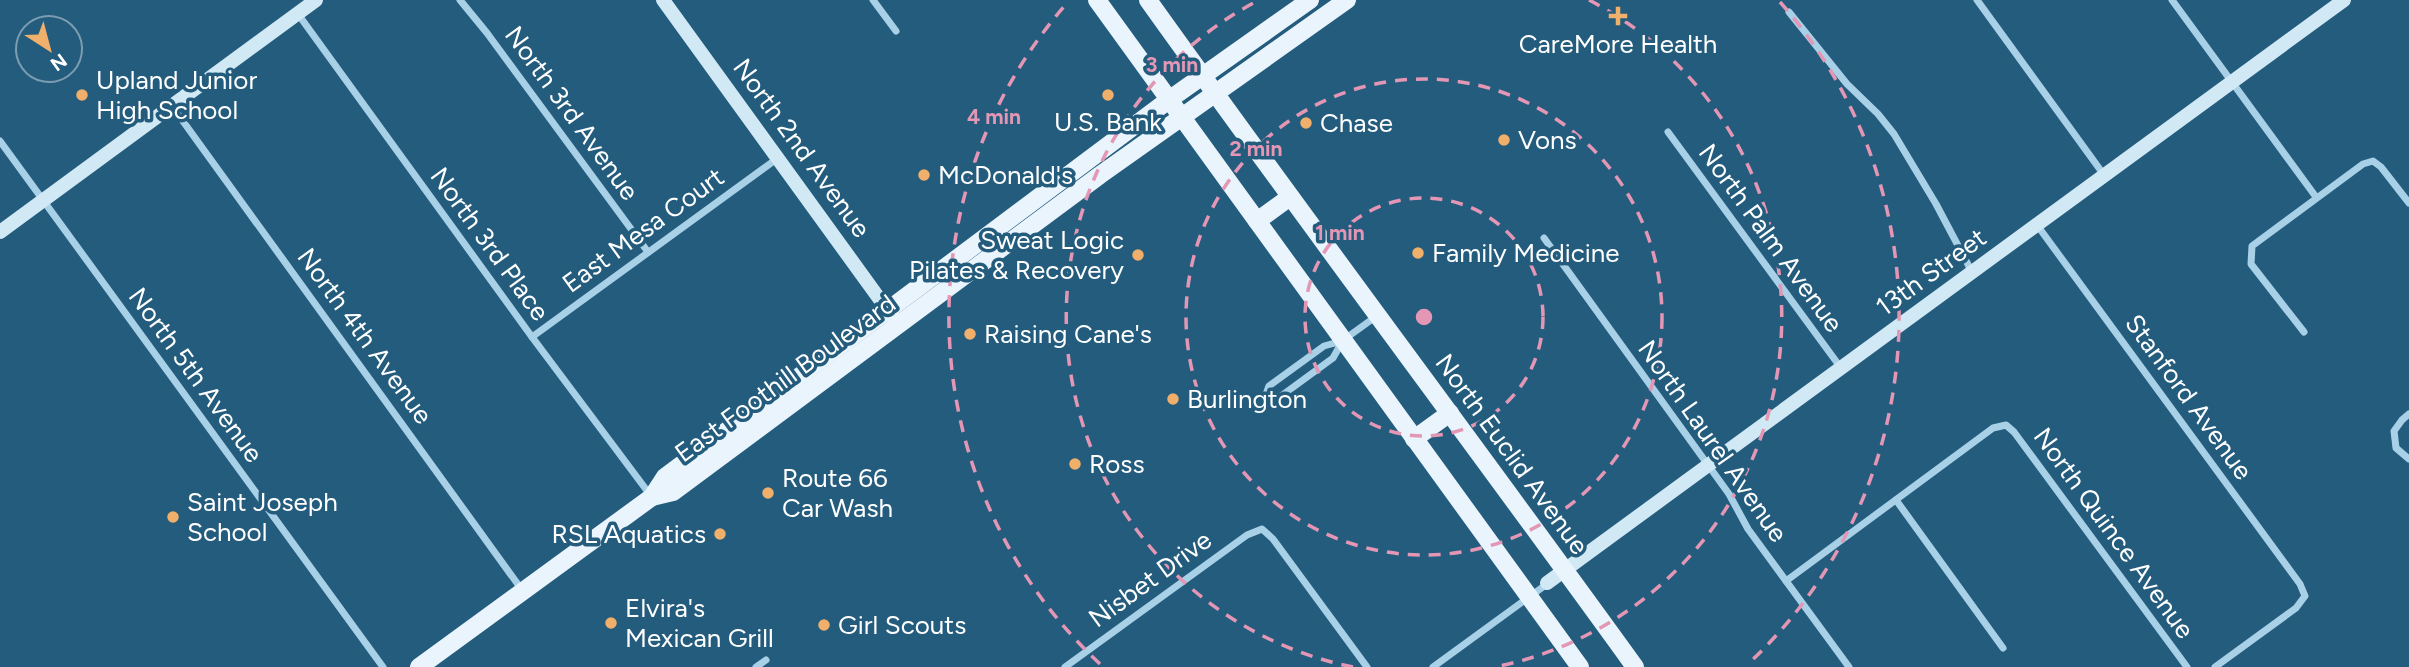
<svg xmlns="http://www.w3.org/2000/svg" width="2409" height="667" font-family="Figtree,sans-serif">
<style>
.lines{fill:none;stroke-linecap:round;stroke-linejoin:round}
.street{stroke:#a8d0e6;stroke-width:7}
.secondary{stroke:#d1e8f5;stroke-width:14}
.primary{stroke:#e9f4fd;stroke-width:18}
.ring{fill:none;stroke:#e497b5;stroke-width:3.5;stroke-dasharray:12 9}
.poi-dot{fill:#f0af6b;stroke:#245c7d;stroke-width:2.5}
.labels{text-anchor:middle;stroke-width:7;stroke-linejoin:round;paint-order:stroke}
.poi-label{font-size:26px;fill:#fff;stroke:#245c7d;text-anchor:start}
.street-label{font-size:26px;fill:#fff;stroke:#245c7d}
.centre{fill:#e497b5;stroke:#245c7d;stroke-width:3.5}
.ring-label{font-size:21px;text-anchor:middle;font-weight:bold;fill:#e497b5;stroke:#245c7d;stroke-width:7;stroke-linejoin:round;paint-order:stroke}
</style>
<rect width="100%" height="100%" fill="#245c7d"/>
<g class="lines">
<g class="street">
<path d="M460,0L487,33L648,252"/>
<path d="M873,0L896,31"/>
<path d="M1977,0L2104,175"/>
<path d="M2172,0L2316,197"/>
<path d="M1789,12L1847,84L1878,114L1894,134L1936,204L1972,272"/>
<path d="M298,14L532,337L651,496"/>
<path d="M172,106L522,590"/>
<path d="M1668,132L1841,368"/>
<path d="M0,141L383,667"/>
<path d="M2037,225L2300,584L2305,596L2296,608L2215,667"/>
<path d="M1544,238L1729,494L1748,529L1849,667"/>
<path d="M2304,332L2251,264L2252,246L2363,164L2373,161L2381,167L2409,203"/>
<path d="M532,337L778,158"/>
<path d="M1342,342L1333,358L1277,399L1265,397L1269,386L1324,346L1342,341L1378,315"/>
<path d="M2409,414L2402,420L2394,431L2396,448L2409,459"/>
<path d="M1896,500L2003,648"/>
<path d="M1786,581L1993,428L2006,425L2014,432L2187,667"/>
<path d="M756,667L766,660"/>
<path d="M1065,667L1247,535L1262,529L1273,539L1367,667"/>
<path d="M1433,667L1547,584"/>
</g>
<g class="secondary">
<path d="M663,0L894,319"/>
<path d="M0,232L316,0"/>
<path d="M1547,583L2344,0"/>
</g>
<g class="primary">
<path d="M1097,0L1580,667"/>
<path d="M1148,0C1308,224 1474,444 1635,667"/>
<path d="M1257,221L1290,197"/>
<path d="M1414,439L1450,413"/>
<path d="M652,497L673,492L1100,175L1347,0"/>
<path d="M419,667L652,497L665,477L1170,99L1310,0"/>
</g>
</g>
<g class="ring">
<circle cx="1424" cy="317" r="119"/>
<circle cx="1424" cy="317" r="238"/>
<path d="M1353 667A357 357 0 0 1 1259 0M1589 0A357 357 0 0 1 1495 667"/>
<path d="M1100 664A475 475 0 0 1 1068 2M1780 2A475 475 0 0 1 1748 664"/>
</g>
<g class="poi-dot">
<path d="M1614.5 5.5h7v7h7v7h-7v7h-7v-7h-7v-7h7z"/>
<circle cx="82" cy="95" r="7"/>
<circle cx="1108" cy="95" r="7"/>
<circle cx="1306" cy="123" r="7"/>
<circle cx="1504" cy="140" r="7"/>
<circle cx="924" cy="175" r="7"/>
<circle cx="1418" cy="253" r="7"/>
<circle cx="1138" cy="255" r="7"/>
<circle cx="970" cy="334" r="7"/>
<circle cx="1173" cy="399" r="7"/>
<circle cx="1075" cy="464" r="7"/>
<circle cx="768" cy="493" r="7"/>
<circle cx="173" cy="517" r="7"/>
<circle cx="720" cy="534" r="7"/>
<circle cx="611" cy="623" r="7"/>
<circle cx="824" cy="625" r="7"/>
</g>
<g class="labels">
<g class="poi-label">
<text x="1618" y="53" text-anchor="middle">CareMore Health</text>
<text x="96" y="89">Upland Junior<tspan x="96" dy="30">High School</tspan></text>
<text x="1108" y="131" text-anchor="middle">U.S. Bank</text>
<text x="1320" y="132">Chase</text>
<text x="1518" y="149">Vons</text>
<text x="938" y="184">McDonald's</text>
<text x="1124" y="249" text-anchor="end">Sweat Logic<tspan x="1124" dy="30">Pilates &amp; Recovery</tspan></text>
<text x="1432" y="262">Family Medicine</text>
<text x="984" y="343">Raising Cane's</text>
<text x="1187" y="408">Burlington</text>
<text x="1089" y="473">Ross</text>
<text x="782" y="487">Route 66<tspan x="782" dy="30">Car Wash</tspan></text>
<text x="187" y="511">Saint Joseph<tspan x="187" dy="30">School</tspan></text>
<text x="706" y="543" text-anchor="end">RSL Aquatics</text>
<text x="625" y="617">Elvira's<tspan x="625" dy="30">Mexican Grill</tspan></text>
<text x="838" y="634">Girl Scouts</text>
</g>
<g class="street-label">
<text transform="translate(572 113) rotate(54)" y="9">North 3rd Avenue</text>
<text transform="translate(802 148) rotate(54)" y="9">North 2nd Avenue</text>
<text transform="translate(643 230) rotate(-36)" y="9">East Mesa Court</text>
<text transform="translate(1771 238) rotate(54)" y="9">North Palm Avenue</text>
<text transform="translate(490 244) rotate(54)" y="9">North 3rd Place</text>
<text transform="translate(1931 272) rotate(-36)" y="9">13th Street</text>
<text transform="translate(365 336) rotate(54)" y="9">North 4th Avenue</text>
<text transform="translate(196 375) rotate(54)" y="9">North 5th Avenue</text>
<text transform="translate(785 378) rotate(-36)" y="9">East Foothill Boulevard</text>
<text transform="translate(2189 397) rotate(54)" y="9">Stanford Avenue</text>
<text transform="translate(1713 441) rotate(55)" y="9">North Laurel Avenue</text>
<text transform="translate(1512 454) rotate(54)" y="9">North Euclid Avenue</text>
<text transform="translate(2114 533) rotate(54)" y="9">North Quince Avenue</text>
<text transform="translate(1150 579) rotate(-36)" y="9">Nisbet Drive</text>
</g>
</g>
<circle cx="1424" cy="317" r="10" class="centre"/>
<g class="ring-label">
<text x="1172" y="72">3 min</text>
<text x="994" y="124">4 min</text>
<text x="1256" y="156">2 min</text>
<text x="1340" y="240">1 min</text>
</g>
<g transform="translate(49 49) rotate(144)"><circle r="33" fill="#245c7d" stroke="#7c9db1" stroke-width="2"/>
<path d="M0-5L12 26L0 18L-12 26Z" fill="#f0af6b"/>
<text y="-10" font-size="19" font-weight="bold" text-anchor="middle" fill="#ffffff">N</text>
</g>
</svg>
